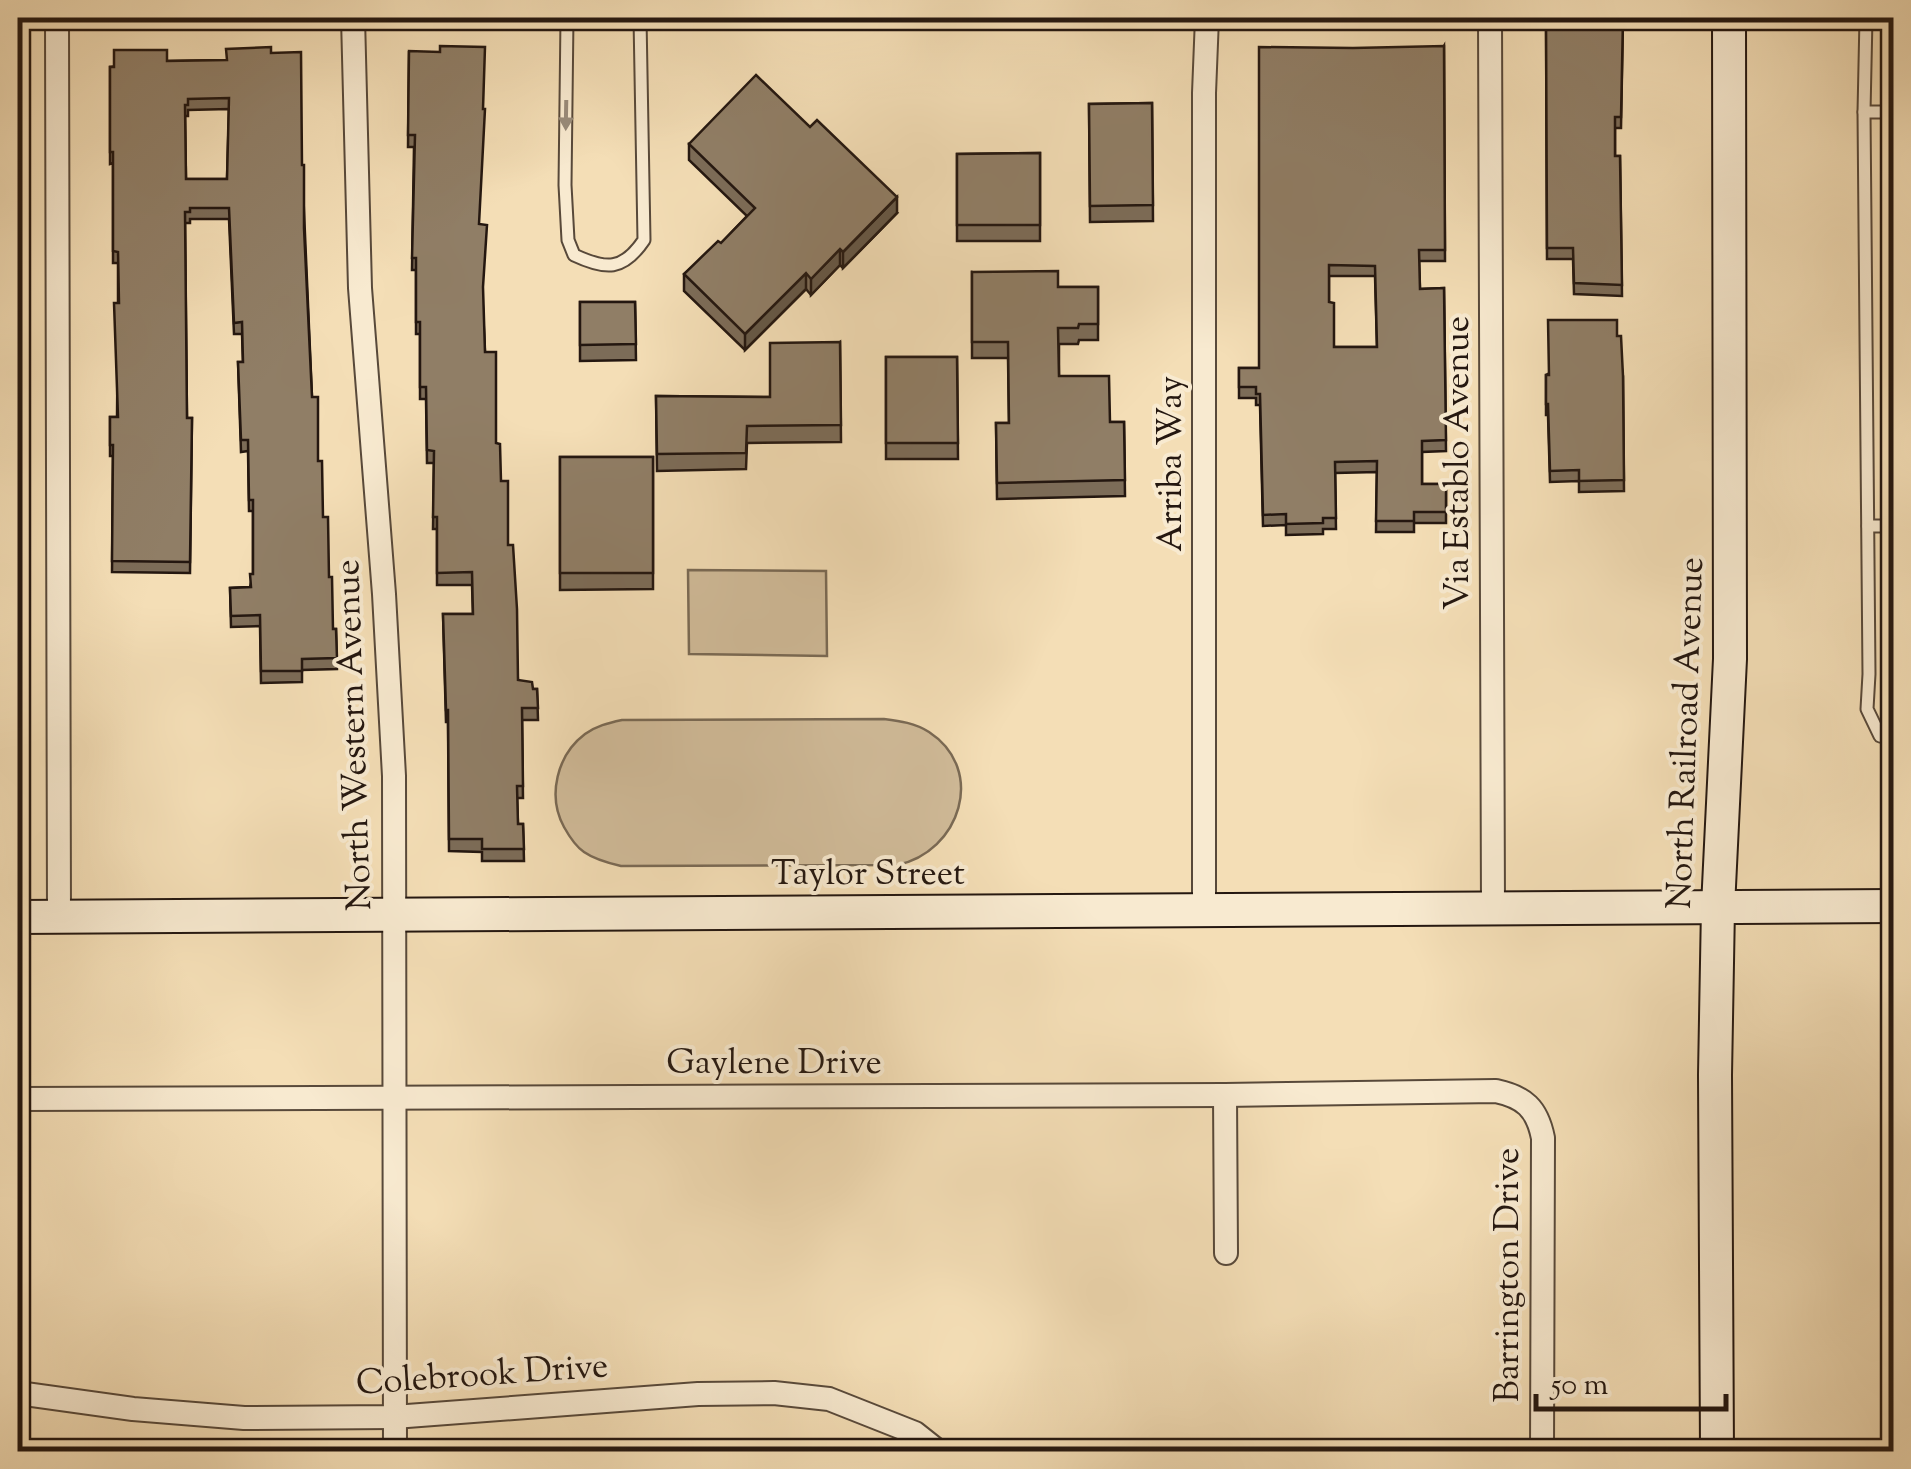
<svg xmlns="http://www.w3.org/2000/svg" width="1911" height="1469" font-family="'Sorts Mill Goudy',serif">
<style>
.green{fill:#d1bc9a;stroke:#7a6a55;stroke-width:2.5}
.lines{fill:none;stroke-linecap:round;stroke-linejoin:round}
.lane-casing{stroke:#58493a;stroke-width:15}
.street-casing{stroke:#58493a;stroke-width:26}
.secondary-casing{stroke:#241710;stroke-width:36}
.lane{stroke:#f8ead0;stroke-width:11}
.street{stroke:#f8ead0;stroke-width:22}
.secondary{stroke:#f8ead0;stroke-width:32}
.wall{fill:#7c6c58;stroke:#241710;stroke-width:2.5;fill-rule:evenodd}
.shaded-wall{fill:#655847;stroke:#241710;stroke-width:2.5}
.building{fill:#907e66;stroke:#241710;stroke-width:2.5;fill-rule:evenodd}
.oneway{fill:#998b7a}
.labels{text-anchor:middle;stroke-width:8;stroke-linejoin:round;paint-order:stroke}
.street-label{font-size:35px;fill:#241710;stroke:#f8ead0}
</style>
<rect width="100%" height="100%" fill="#f4deb6"/>
<filter id="stains"><feTurbulence type="fractalNoise" baseFrequency=".002" numOctaves="4"/><feColorMatrix values="0 0 0 0 .2 0 0 0 0 .09 0 0 0 0 .02 0 0 0 .5 -.17"/></filter>
<radialGradient id="worn" r=".72"><stop offset=".6" stop-color="#630" stop-opacity="0"/><stop offset="1" stop-color="#630" stop-opacity=".3"/></radialGradient>
<g class="green">
<path d="M688,570L826,571L827,656L689,654Z"/>
<path d="M884,719C900,721 915,723 929,732C987,770 960,852 897,865L621,866C608,863 594,859 584,852C575,846 569,836 564,827C547,796 557,755 585,734C596,726 608,723 622,720Z"/>
</g>
<g class="lines">
<g class="lane-casing">
<g id="lane">
<path d="M567,18L565,185L568,240L574,255C606,270 623,271 644,240L640,18"/>
<path d="M1866,18L1864,112L1869,674L1867,709L1880,736L1894,739"/>
<path d="M1864,112H1894"/>
<path d="M1868,526H1894"/>
</g>
</g>
<g class="street-casing">
<g id="street">
<path d="M57,18L59,916"/>
<path d="M353,18L360,288L384,594L394,776L395,1452"/>
<path d="M1490,18L1493,908"/>
<path d="M1204,910V93L1207,18"/>
<path d="M1225,1095L1226,1253"/>
<path d="M18,1099L1225,1095L1496,1091C1524,1097 1537,1108 1543,1138L1542,1452"/>
<path d="M18,1393L133,1409L244,1418L394,1417L698,1394L774,1393L829,1399L915,1433L939,1452"/>
</g>
</g>
<g class="secondary-casing">
<g id="secondary">
<path d="M18,917L1894,906"/>
<path d="M1717,1452L1715,1075L1718,907L1730,659L1729,18"/>
</g>
</g>
<use href="#lane" class="lane"/>
<use href="#street" class="street"/>
<use href="#secondary" class="secondary"/>
</g>
<g class="wall">
<path d="M1546,18H1623L1621,128H1615V156H1620L1622,296L1574,294L1573,259H1547Z"/>
<path d="M1444,46L1445,261H1419L1420,289L1444,288L1446,451L1422,452V484H1446V523H1414V532H1376L1377,472L1335,473L1336,529H1323V534L1286,535V525L1263,526L1260,405H1256V398H1239V368H1259ZM1329,276H1375L1377,347H1334L1329,302Z"/>
<path d="M409,51L479,224L485,352L508,545L518,680L533,689H537L538,720H522L523,798H517L518,824H523L524,861H482V852L449,851L448,722H446L443,614H473L472,585H437V529H433L434,463H427L426,399H420V334H416V270H412L414,147H408Z"/>
<path d="M271,53L302,165L312,397L333,629H336L337,669L302,670V682L261,683L260,626L231,627L230,588L250,587L253,574V511H249L248,451L241,452L238,362H243L242,334H234L229,219H190V223H185L187,418H192L190,573L112,572L113,456H110V417H117L118,303V263H113V163L110,164V67L167,61L227,60ZM229,109L227,179H186L185,116H188V110Z"/>
<path d="M1152,103L1153,221L1090,222L1089,104Z"/>
<path d="M689,144L897,213L843,268L840,265L811,295L806,289L745,350L684,291V274L721,243L747,216L689,160Z"/>
<path d="M1040,153V241H957V154Z"/>
<path d="M972,272L1058,287H1098V340H1079L1078,344H1059V376L1110,422H1124L1125,496L997,499L996,423H1009L1008,358H972Z"/>
<path d="M580,302H635L636,360L580,361Z"/>
<path d="M1617,336L1623,376L1624,491L1579,492V481L1550,482L1548,415H1546V375Z"/>
<path d="M840,342L841,442L747,443L746,469L657,471L656,396L770,397Z"/>
<path d="M886,357H957L958,459H886Z"/>
<path d="M560,457H653V589L560,590Z"/>
</g>
<g class="shaded-wall">
<path d="M897,197V213L843,268V252Z"/>
<path d="M840,249V265L811,295V279Z"/>
<path d="M806,273V289L745,350V334Z"/>
</g>
<g class="building">
<path d="M1546,18H1623L1621,117H1615V156H1620L1622,285L1574,283L1573,248H1547Z"/>
<path d="M440,46L485,47L483,109H485L479,224L487,225L483,287L485,352H496V443L500,444L501,481H508V545H513L517,609L518,680L532,682L533,689H537L538,708H522L523,786H517L518,824H523L524,849H482V839H449L448,710H446L443,614H473L472,572L437,573V517H433L434,451L427,450L426,387H420V322H416V258H412L415,135H408L409,51L440,52Z"/>
<path d="M1444,46L1445,250H1419L1420,289L1444,288L1446,440L1422,441V484H1446V512H1414V521H1376L1377,461L1335,462L1336,518H1323V523L1286,524V514L1263,515L1260,394H1256V387H1239V368H1259V47L1353,48ZM1329,265L1375,266L1377,347H1334V303L1329,302Z"/>
<path d="M271,47V53L301,52L302,165H304V228L312,397H318V461H322L323,517H328L329,577H332L333,629H336L337,658L302,659V671H261L260,615L231,616L230,588L251,587L250,574H253V500H249L248,440H241L238,362H243L242,322L234,323L229,208H190V212H185L187,418H192L190,562L112,561L113,445H110V417H118L114,303H119L118,252L113,251V152H110V67H114V50H167V61L227,60L226,49ZM229,98L227,179H186L185,105H188V99Z"/>
<path d="M756,75L810,127L817,120L897,197L843,252L840,249L811,279L806,273L745,334L684,274L718,241L721,243L755,208L689,144Z"/>
<path d="M1152,103L1153,205L1090,206L1089,104Z"/>
<path d="M1040,153V225H957V154Z"/>
<path d="M1058,271V287H1098V324H1079L1078,328H1058L1059,376H1109L1110,422H1124L1125,480L997,483L996,423H1009L1008,342H972V272Z"/>
<path d="M580,302H635L636,344L580,345Z"/>
<path d="M1548,320H1617V336H1621L1623,376L1624,480L1579,481V470L1550,471L1548,404H1546V375H1549Z"/>
<path d="M840,342L841,425L747,426L746,453L657,454L656,396L770,397V343Z"/>
<path d="M886,357H957L958,443H886Z"/>
<rect x="560" y="457" width="93" height="116"/>
</g>
<defs><path id="oneway-solid" d="M-6-.8H1V-3.2L6.5 0L1 3.2V.8H-6Z" transform="scale(2.5)"/></defs>
<use class="oneway" href="#oneway-solid" transform="translate(566 115) rotate(91)"/>
<g class="labels">
<g class="street-label">
<text transform="translate(1456 463) rotate(-90)" y="12">Via Establo Avenue</text>
<text transform="translate(1169 464) rotate(-90)" y="12">Arriba Way</text>
<text transform="translate(1684 733) rotate(-88)" y="12">North Railroad Avenue</text>
<text transform="translate(352 735) rotate(-92)" y="12">North Western Avenue</text>
<text x="868" y="884">Taylor Street</text>
<text x="774" y="1073">Gaylene Drive</text>
<text transform="translate(1506 1275) rotate(-90)" y="12">Barrington Drive</text>
<text transform="translate(482 1373) rotate(-4)" y="12">Colebrook Drive</text>
</g>
</g>
<rect width="1911" height="1469" fill="none" stroke="#f4deb6" stroke-width="60"/>
<rect x="20" y="20" width="1871" height="1429" fill="none" stroke="#241710" stroke-width="5"/>
<rect x="30" y="30" width="1851" height="1409" fill="none" stroke="#241710" stroke-width="2.5"/>
<path d="M1536 1394v15h190v-15" fill="none" stroke="#241710" stroke-width="5"/>
<text x="1551" y="1394" font-size="30" fill="#241710" stroke="#f8ead0" stroke-width="8" paint-order="stroke">50 m</text>
<rect width="100%" height="100%" filter="url(#stains)"/>
<rect width="100%" height="100%" fill="url(#worn)"/>
</svg>
